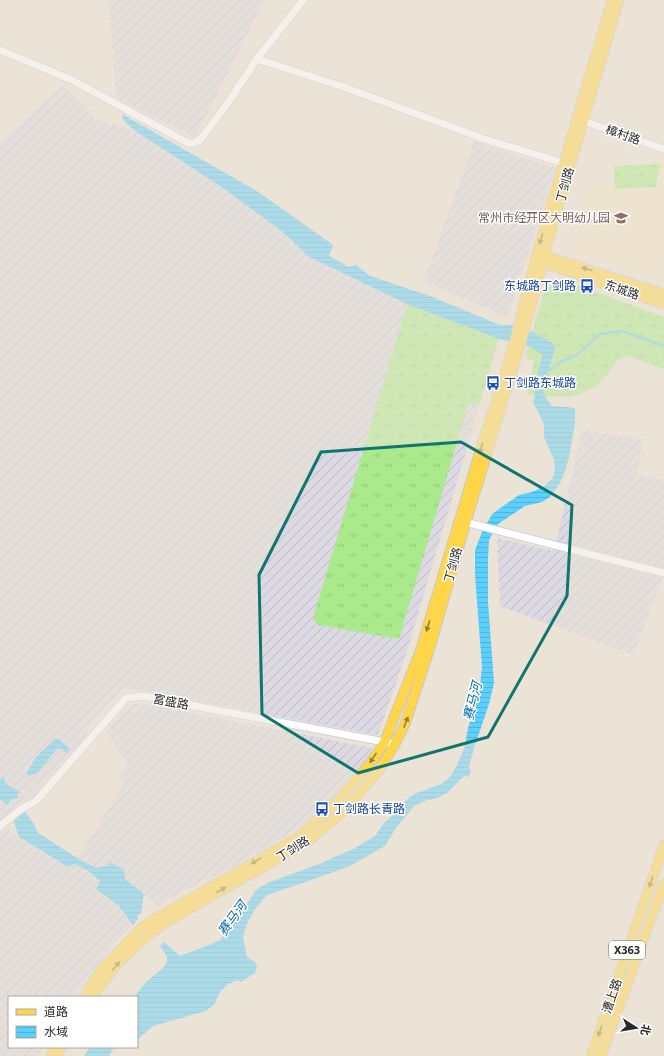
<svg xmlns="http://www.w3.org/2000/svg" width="664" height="1056" viewBox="0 0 664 1056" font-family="'Noto Sans','Noto Sans SC',sans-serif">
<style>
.industrial{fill:url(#industrial-furrows)}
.education{fill:#f0e2c3}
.grass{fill:url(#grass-tufts)}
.water{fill:url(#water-rules)}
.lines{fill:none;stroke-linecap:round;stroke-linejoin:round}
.stream{stroke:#5cd0fc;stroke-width:2}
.minor-casing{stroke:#ccd0e3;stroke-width:9}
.major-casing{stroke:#c7c7c7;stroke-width:11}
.minor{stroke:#fff;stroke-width:7}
.major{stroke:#ffd649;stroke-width:9}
.oneway{fill:#937e38}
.marked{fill:none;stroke:#0f766e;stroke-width:3;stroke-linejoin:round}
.labels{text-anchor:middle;stroke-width:3;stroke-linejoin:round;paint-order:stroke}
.shield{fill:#fff;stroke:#686868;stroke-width:1}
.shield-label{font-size:11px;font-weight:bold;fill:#272727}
.street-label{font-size:12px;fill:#272727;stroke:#fff}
.education-label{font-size:12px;fill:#785e54;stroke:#fff;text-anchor:end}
.transit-label{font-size:12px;fill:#164399;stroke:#fff;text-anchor:start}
.water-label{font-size:13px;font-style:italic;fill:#006aa3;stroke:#fff}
</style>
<defs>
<pattern id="industrial-furrows" width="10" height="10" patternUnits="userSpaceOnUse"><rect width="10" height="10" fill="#dcd9e3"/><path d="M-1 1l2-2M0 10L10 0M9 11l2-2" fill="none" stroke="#bdbac3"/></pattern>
<pattern id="grass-tufts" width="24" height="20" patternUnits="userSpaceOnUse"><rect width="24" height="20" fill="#abea8c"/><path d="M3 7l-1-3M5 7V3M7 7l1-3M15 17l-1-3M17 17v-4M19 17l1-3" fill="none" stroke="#93c979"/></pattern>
<pattern id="water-rules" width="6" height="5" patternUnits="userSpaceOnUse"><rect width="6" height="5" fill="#5cd0fc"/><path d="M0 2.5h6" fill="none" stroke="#50b3d8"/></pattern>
</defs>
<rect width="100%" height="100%" fill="#ece3d7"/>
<!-- industrial -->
<g class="industrial">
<polygon points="109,0 265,0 195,138 116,98"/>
<polygon points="62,85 83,104 96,119 106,123 122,126 134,130 179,159 223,188 284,233 309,257 407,304 499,339 413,631 403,663 378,735 125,688 85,729 89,735 35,800 20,803 2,821 0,819 0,143"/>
<polygon points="474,141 556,168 507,318 424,281"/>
<polygon points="582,430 643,439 637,474 664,480 664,575 633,655 500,606 497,538 554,551"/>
<polygon points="134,704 151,705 372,748 373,754 348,784 322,811 299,828 237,865 165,901 158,907 144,894 108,866 96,868 77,858 124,784 117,773 128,765 106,732 124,709"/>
<polygon points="7,826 10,832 68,867 73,864 77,865 96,876 100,882 96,889 118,905 133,925 114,944 86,980 75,997 9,997 9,1047 45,1047 40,1056 0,1056 0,833"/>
</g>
<!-- education -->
<polygon class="education" points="662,159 664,160 664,256 657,277 568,247 588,184 615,183 615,189 656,187 658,174"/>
<!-- grass -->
<g class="grass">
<polygon points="661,164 658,174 656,187 615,189 614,166"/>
<path d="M563,280L664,317V369L628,356L618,360L598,386L574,396L552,397L527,395L534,361L525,357L543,294C549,284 552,282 563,280Z"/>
<polygon points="407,304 499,339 479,405 469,402 399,639 318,625 313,618"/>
</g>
<!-- water -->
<g class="water">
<polygon points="122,114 257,191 333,245 329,256 349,267 356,265 370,276 430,296 500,325 512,325 535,333 552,343 555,348 545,382 543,394 552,406 575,408 575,424 569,457 565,471 560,483 550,497 542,502 525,506 498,524 489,540 488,559 488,602 494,683 489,704 474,748 469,767 471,771 468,777 464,776 447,793 437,798 424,801 414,806 395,829 385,846 350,866 303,883 267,895 255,909 247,924 243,937 247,957 255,962 257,967 255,973 241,982 237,980 227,985 220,992 214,1005 206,1011 153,1026 137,1040 137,997 134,997 145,983 163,968 167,962 167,956 160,946 164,942 180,956 209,945 220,940 237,919 256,890 267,883 319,864 355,848 375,836 384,823 400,809 405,801 414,794 441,784 450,777 457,765 465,746 468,728 479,694 482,667 475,575 475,550 482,532 492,514 519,495 532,492 543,487 552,479 555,471 554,460 544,437 544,424 533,402 535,392 535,383 543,355 531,347 499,339 407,304 309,257 284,233 223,188 134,130 123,120"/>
<polygon points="55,739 58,739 70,749 66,753 60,748 57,749 38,772 29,776 26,774 36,757"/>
<path d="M4,777C4,779 5,782 6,784C10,788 17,788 20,793L17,794L18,798L11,800L7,805L0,799V780Z"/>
<path d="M25,811L35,826L37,832L77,858L96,868L108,866L110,862L124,870L125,879L144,894L141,913L137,916L138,919L133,925L118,905L96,889L100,882C94,874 83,867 73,864L68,867L19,837L13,819Z"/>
<polygon points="90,1047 119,1047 113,1049 109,1056 84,1056"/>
</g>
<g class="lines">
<!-- stream -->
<polyline class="stream" points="547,372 560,362 577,355 600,334 622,331 664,346"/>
<defs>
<g id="minor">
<polyline points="0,50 72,80 188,143 194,143 200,140 225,107 257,59 303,0"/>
<polyline points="257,59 344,87 484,139 564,163"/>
<polyline points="583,121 664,149"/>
<polyline points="461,521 664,573"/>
<polyline points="0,826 21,809 36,801 126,698 142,696 395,744"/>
</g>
<g id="major">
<polyline points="540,254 664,294"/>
<polyline points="538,261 664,304"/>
<polyline points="84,997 100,971 139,930 158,917 297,838 335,804 371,762 384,743 420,652 481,448 514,344 537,253 612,0"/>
<polyline points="92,997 117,964 145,938 162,925 213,895 306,843 346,809 380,769 395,744 405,724 429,651 466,522 520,346 543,263 544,255 619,0"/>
<polyline points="50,1056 55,1047"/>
<polyline points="57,1056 62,1047"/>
<polyline points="591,1056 664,845"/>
<polyline points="601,1056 664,883"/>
</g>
</defs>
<!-- minor casing -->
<use href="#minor" class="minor-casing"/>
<!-- major casing -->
<use href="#major" class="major-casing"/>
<!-- minor -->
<use href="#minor" class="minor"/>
<!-- major -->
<use href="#major" class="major"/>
</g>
<!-- one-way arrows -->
<defs><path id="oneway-solid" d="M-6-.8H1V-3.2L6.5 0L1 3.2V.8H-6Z"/></defs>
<g class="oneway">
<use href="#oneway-solid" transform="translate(541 239) rotate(106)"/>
<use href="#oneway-solid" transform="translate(587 269) rotate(-162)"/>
<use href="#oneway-solid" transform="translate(481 448) rotate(107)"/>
<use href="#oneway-solid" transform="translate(428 626) rotate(107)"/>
<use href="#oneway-solid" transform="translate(406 722) rotate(-69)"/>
<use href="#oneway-solid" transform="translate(373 758) rotate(124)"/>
<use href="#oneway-solid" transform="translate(256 861) rotate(150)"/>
<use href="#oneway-solid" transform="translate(651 882) rotate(109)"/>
<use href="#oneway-solid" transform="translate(221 890) rotate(-29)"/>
<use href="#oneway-solid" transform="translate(116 966) rotate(-50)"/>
<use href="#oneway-solid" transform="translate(600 1031) rotate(109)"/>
</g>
<!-- marked area -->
<path d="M0 0H664V1056H0ZM461,442L572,505L567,596L488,737L358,773L262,714L259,575L321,452Z" fill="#ece3d7" fill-opacity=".55" fill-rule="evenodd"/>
<path class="marked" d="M461,442L572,505L567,596L488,737L358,773L262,714L259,575L321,452Z"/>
<!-- icons -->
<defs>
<symbol id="school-bare" viewBox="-9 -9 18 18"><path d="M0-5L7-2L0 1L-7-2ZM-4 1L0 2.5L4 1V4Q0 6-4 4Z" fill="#8d6e63" stroke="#fff" stroke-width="2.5" paint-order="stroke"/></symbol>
<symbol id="bus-bare" viewBox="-9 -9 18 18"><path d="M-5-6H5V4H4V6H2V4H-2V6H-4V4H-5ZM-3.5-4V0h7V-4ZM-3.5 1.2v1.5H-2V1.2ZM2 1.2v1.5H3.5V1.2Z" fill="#1a4fb4" stroke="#fff" stroke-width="2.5" paint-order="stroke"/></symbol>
</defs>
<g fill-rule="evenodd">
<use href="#school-bare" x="611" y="208" width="20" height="20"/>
<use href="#bus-bare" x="577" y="276" width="20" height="20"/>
<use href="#bus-bare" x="483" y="373" width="20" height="20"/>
<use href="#bus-bare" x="312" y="799" width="20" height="20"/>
</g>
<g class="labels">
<!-- shield labels -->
<rect class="shield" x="609" y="941" width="36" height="18" rx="3"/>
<g class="shield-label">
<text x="627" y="954">X363</text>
</g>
<!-- street labels -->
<g class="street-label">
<text transform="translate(623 135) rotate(19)" y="4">樟村路</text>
<text transform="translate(565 185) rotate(-74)" y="4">丁剑路</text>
<text transform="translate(622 290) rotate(19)" y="4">东城路</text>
<text transform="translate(453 565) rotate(-74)" y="4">丁剑路</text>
<text transform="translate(171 702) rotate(11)" y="4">富盛路</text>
<text transform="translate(293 849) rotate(-32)" y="4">丁剑路</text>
<text transform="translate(612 996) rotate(-71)" y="4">漕上路</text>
</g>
<!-- education labels -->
<g class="education-label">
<text x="610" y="222">常州市经开区大明幼儿园</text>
</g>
<!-- transit labels -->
<g class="transit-label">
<text x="576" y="290" text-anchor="end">东城路丁剑路</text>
<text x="504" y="387">丁剑路东城路</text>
<text x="333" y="813">丁剑路长青路</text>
</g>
<!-- water labels -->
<g class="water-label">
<text transform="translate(472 701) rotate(-76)" y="5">赛马河</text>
<text transform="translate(232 918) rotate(-54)" y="5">赛马河</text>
</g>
</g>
<!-- legend -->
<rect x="8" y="996" width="130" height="52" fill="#ffffff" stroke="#a9a9a9"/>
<rect x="16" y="1009" width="20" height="6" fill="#ffd649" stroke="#a9a9a9"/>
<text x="44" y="1016" font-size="12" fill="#272727">道路</text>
<rect x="16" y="1026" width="20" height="12" fill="url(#water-rules)" stroke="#a9a9a9"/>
<text x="44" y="1036" font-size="12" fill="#272727">水域</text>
<!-- north arrow -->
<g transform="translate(636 1028) rotate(102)" stroke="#ffffff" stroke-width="3" paint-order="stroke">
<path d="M0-3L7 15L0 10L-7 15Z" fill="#272727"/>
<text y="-6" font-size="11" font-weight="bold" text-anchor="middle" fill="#272727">北</text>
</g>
</svg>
